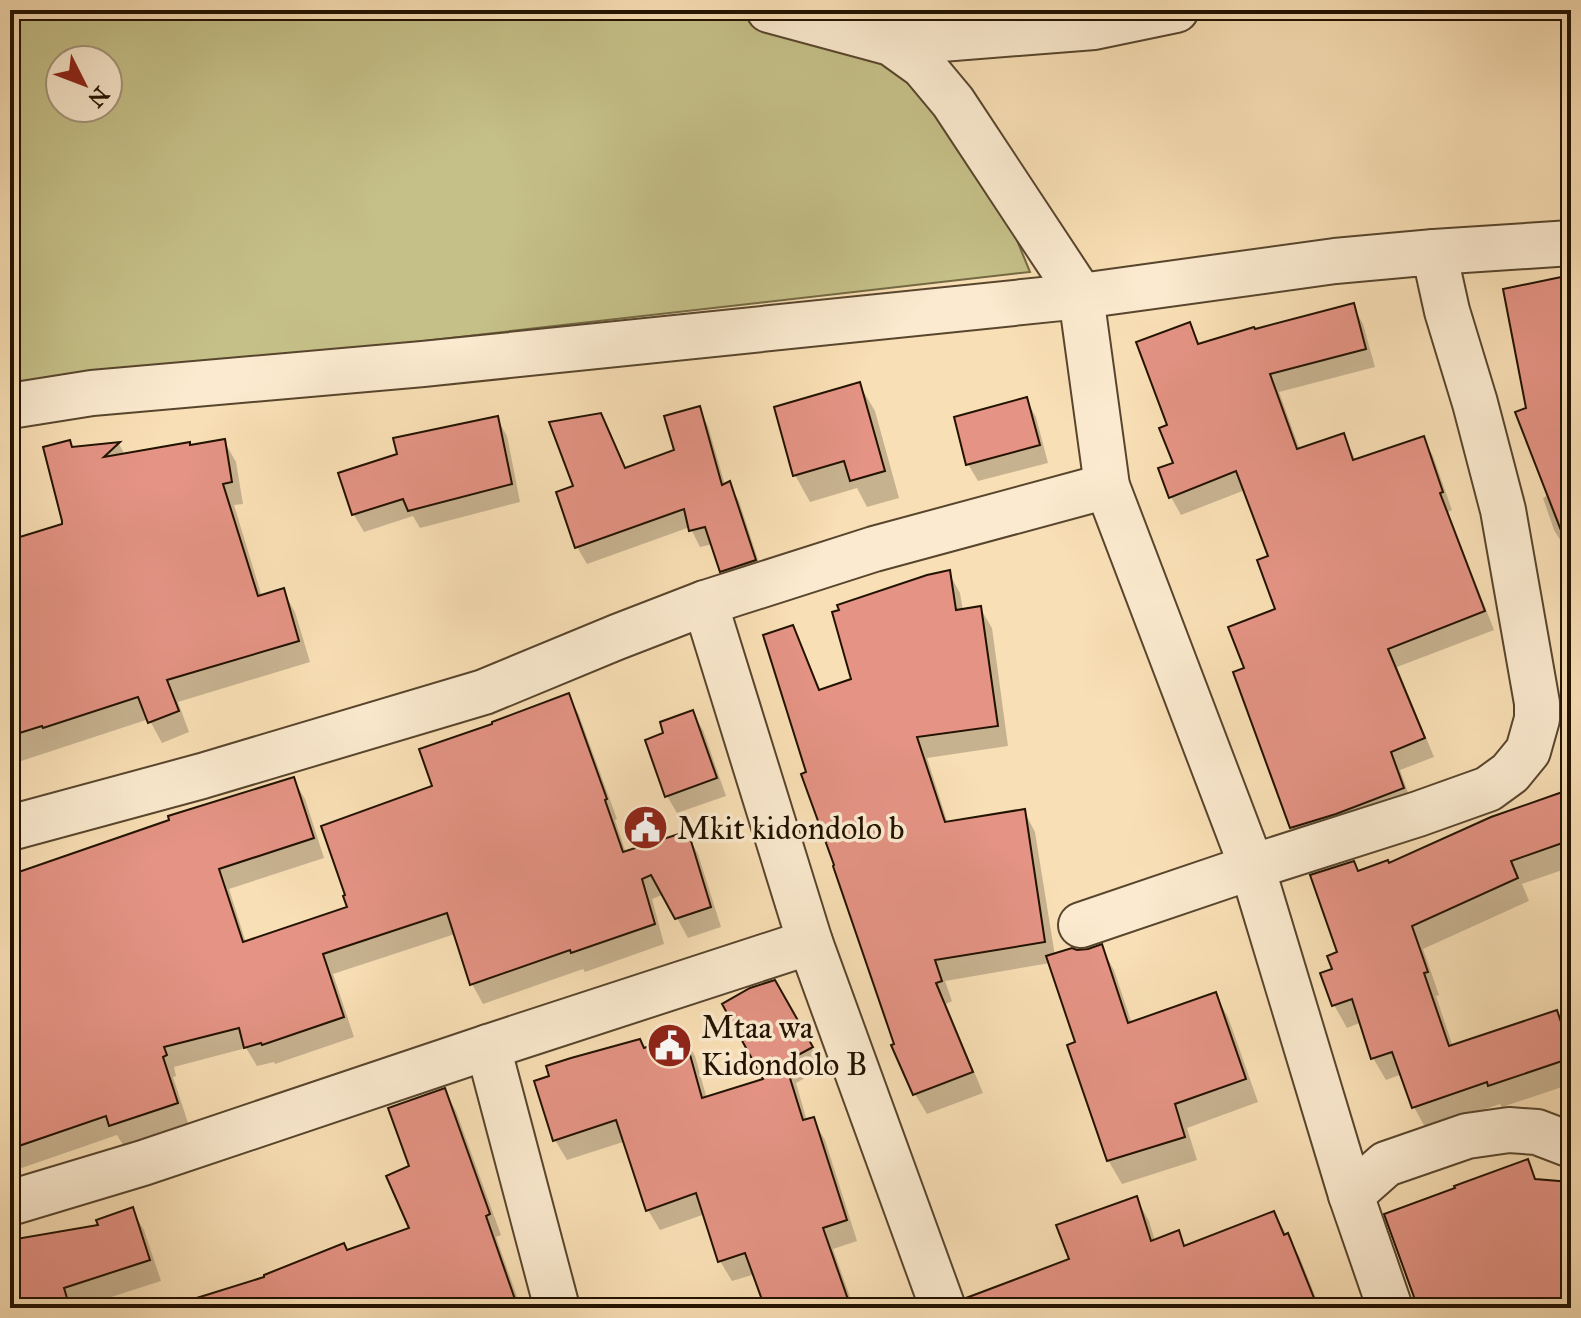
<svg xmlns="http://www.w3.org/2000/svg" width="1581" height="1318" viewBox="0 0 1581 1318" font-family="'IM FELL Great Primer',serif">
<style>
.green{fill:#c5c088;stroke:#746944;stroke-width:2;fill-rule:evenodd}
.shadow{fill:#0003}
.building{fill:#e49384;stroke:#221200;stroke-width:2}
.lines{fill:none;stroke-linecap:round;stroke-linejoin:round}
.minor-casing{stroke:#58452d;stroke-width:48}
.minor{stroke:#fbeacf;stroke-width:44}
.labels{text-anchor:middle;stroke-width:7;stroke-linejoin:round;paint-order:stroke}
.poi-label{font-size:32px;fill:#221200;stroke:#fbeacf;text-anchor:start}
</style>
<rect width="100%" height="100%" fill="#f9dfb5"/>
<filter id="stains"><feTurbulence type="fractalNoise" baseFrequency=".0025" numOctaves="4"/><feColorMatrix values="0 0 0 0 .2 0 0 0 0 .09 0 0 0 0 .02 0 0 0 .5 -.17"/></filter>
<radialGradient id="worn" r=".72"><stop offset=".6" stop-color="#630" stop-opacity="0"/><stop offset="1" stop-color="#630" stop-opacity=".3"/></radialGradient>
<!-- green -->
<g class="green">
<path d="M10,10H712L893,58L998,194L1030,272L10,388ZM60,60H108V108H60Z"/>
<polygon points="860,10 947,10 895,19"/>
</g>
<!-- shadow -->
<g class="shadow">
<polygon points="1571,277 1571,562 1567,551 1554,530 1543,498 1549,495 1528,409"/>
<polygon points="1353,306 1363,324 1375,367 1279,392 1300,450 1344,436 1356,461 1423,438 1433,456 1452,510 1448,512 1494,630 1397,667 1434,757 1400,770 1413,807 1303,846 1292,828 1235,673 1246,669 1278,610 1271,557 1245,490 1181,515 1171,497 1175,464 1169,426 1189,325 1201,346"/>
<polygon points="859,384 875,411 899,498 867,507 857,488 810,502 795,475"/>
<polygon points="1026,399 1036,417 1048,463 978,481 968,464"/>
<polygon points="699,409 708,426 725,485 729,484 739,501 764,578 732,588 722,571 713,544 700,547 690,527 587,564 577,547 576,487 600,415 610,432 626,469 677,452"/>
<polygon points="497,418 507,436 520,502 420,528 413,516 364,532 354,515 341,474"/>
<polygon points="224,441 236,462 243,504 234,505 262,597 283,591 295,612 310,662 178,702 189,732 162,743 149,719 12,764 18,787 10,790 10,534 12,541 64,525 73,449 119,444 125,455"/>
<polygon points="949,573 960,593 963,611 980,608 992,628 1008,746 927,758 948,824 1024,811 1035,832 1055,956 1101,947 1114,970 1132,1024 1215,994 1228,1017 1258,1102 1187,1128 1197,1160 1122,1184 1108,1160 1077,1043 1050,963 945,981 952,1001 946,1004 983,1093 927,1114 915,1094 808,773 792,628 803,648 821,691 853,680"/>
<polygon points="568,695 579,715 617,819 615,820 626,853 687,834 698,854 721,927 688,938 664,894 652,899 664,944 585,972 583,969 483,1004 472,984 455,934 333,974 354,1037 275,1064 274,1062 257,1066 246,1048 174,1067 176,1076 173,1077 188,1123 123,1145 117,1135 10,1172 10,890 293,779 305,799 324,858 229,889 246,943 349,908 434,788 495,725"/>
<polygon points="692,713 703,730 726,796 677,813 667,796 666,734"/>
<polygon points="1571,791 1571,867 1522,884 1529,901 1423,949 1439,995 1436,996 1453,1047 1556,1012 1571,1041 1571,1084 1502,1107 1500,1104 1426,1129 1414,1107 1402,1074 1386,1080 1373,1058 1362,1022 1347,1028 1334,1005 1323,975 1335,971 1359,873 1388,865"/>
<polygon points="774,982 823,1068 796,1083 807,1121 813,1120 825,1140 857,1241 833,1249 854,1308 769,1308 755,1274 732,1281 720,1261 705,1214 660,1230 648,1210 623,1142 567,1160 555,1140 644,1050 683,1035 695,1056 707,1099 766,1080"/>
<polygon points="444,1090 456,1111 501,1235 496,1237 521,1308 230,1308 347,1252 412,1229 411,1168"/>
<polygon points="1136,1198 1149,1221 1155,1241 1178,1232 1186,1247 1274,1213 1300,1258 1320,1308 991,1308 1072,1260"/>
<polygon points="132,1210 144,1230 161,1281 77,1308 10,1308 10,1247 100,1227"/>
</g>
<!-- building -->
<g class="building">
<polygon points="1571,275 1571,551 1569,551 1515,412 1526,408 1503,289"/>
<polygon points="1354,303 1366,349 1270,374 1297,449 1344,433 1353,460 1424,436 1443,492 1440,493 1485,611 1388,649 1425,738 1391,752 1404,788 1336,814 1290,828 1233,672 1244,668 1228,627 1275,609 1257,560 1268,556 1236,471 1169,498 1158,468 1173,463 1159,428 1167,425 1136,342 1190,322 1198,344 1254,327 1255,329"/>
<polygon points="860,382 885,471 850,481 844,461 793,476 774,407"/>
<polygon points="1027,397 1040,445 966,465 954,417"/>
<polygon points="700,406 722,485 730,481 756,560 720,572 705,527 689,531 684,509 575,548 556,492 573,486 549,422 601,413 625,468 674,450 664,416"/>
<polygon points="498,416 512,484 408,511 403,499 352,515 338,473 397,454 393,438"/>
<polygon points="225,439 232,482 223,484 258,596 284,588 299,641 167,680 179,711 148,723 138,697 43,728 42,726 10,736 10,540 62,524 62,521 43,447 70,440 72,447 120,442 104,457 190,442 190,445"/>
<polygon points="950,570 956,610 981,606 998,726 917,737 945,822 1025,809 1045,942 935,960 942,981 936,983 973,1072 913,1095 891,1045 894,1044 833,866 834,865 801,774 806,772 763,635 793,625 819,690 851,679 832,612 839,610 837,605 927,575"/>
<polygon points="569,693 607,799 605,800 623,852 688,831 711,907 675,919 651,875 642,879 655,924 571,953 570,950 470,985 447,913 323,954 344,1017 262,1045 261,1043 244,1048 239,1028 164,1047 167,1055 163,1057 178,1103 109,1126 106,1116 10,1149 10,875 169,820 168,816 294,777 314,838 219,869 243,942 347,907 343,896 345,895 321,826 432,786 419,749 492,724 492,722"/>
<polygon points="693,710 717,778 665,797 645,740 663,733 660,722"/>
<polygon points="1571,789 1571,840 1511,861 1518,878 1412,926 1428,972 1424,973 1449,1046 1557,1010 1571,1052 1571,1058 1488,1086 1487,1082 1412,1108 1392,1052 1371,1059 1352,999 1332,1006 1320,973 1332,969 1327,956 1337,952 1310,875 1354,861 1358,871 1388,860 1389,863 1491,817"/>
<polygon points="1102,944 1128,1023 1216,992 1246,1079 1175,1104 1185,1137 1107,1161 1067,1045 1075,1042 1046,956 1072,948 1077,950 1088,949"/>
<polygon points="775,980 813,1047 785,1062 803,1120 814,1117 847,1220 823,1228 851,1308 765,1308 745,1253 718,1262 696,1193 646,1211 616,1120 553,1141 534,1081 549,1076 546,1066 571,1058 640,1039 644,1048 684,1033 702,1098 763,1079 722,1004 750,988"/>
<polygon points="445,1088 490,1214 486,1216 518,1308 188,1308 187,1301 264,1277 264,1275 344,1243 347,1250 409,1228 386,1176 409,1166 388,1108"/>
<polygon points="1528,1159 1535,1179 1571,1182 1571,1308 1418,1308 1384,1214 1455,1188 1454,1186"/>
<polygon points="1137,1196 1151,1241 1179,1230 1184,1246 1274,1211 1284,1235 1288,1233 1318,1308 967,1308 966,1298 1069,1259 1056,1225"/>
<polygon points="133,1207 150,1260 64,1288 70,1308 10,1308 10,1240 98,1225 96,1220"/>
</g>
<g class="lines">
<defs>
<g id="minor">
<polyline points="769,10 891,43 923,66 953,102 1081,296 1107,486 1252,867 1351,1195 1390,1308"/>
<polyline points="891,43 1094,27 1176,10"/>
<polyline points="1434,252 1571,243"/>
<polyline points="10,406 92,393 423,364 1081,296 1335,261 1434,252 1447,311 1475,403 1503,510 1537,703 1537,719 1528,751 1510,773 1488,789 1418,814 1252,867 1081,925"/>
<polyline points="705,603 810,942"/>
<polyline points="10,828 202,776 484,692 617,637 705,603 874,549 1107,486"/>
<polyline points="488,1047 557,1308"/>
<polyline points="1351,1195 1386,1164 1467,1136 1509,1130 1537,1132 1571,1145"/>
<polyline points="10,1203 143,1163 488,1047 810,942 943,1308"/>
</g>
</defs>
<!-- minor casing -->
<use href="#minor" class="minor-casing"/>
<!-- minor -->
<use href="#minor" class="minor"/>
</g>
<!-- icons -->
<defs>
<symbol id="civic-disc" viewBox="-11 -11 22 22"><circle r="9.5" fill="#8f2418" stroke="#fbeacf"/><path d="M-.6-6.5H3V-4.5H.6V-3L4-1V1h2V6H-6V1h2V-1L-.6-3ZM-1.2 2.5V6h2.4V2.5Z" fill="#fff"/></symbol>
</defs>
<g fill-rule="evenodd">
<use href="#civic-disc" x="620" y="802" width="51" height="51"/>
<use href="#civic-disc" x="644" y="1020" width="51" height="51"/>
</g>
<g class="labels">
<!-- poi labels -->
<g class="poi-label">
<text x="677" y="839">Mkit kidondolo b</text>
<text x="701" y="1038">Mtaa wa<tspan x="701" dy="37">Kidondolo B</tspan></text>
</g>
</g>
<!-- margin -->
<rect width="1581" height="1318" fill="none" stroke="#f9dfb5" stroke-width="40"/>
<rect x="12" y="12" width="1557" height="1294" fill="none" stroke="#221200" stroke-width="4"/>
<rect x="20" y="20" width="1541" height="1278" fill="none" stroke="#221200" stroke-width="2"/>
<!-- north arrow -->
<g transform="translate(84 84) rotate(132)"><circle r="38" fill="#fbeacf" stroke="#a4947c" stroke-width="2"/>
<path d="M0-6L14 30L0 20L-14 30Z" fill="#8f2418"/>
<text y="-12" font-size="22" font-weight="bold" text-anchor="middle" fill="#221200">N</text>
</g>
<rect width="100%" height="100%" filter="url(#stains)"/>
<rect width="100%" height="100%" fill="url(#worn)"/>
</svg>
